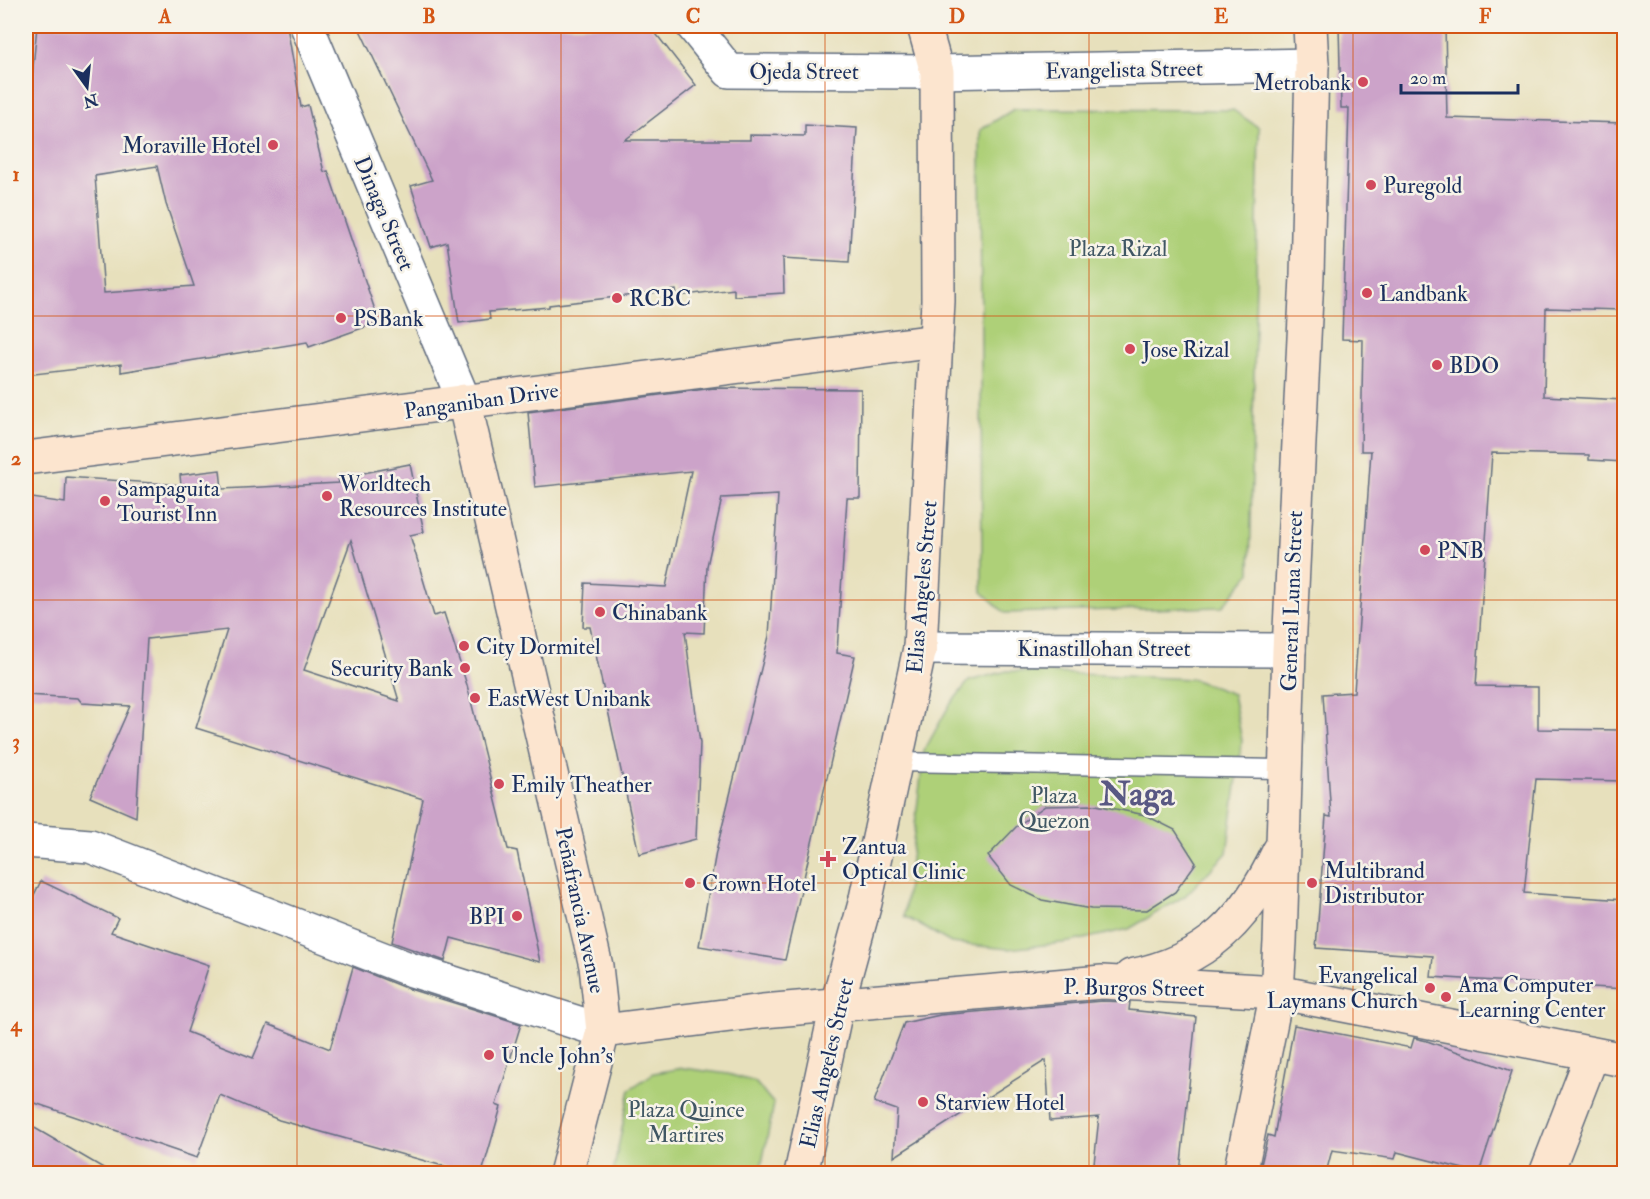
<svg xmlns="http://www.w3.org/2000/svg" width="1650" height="1199" viewBox="0 0 1650 1199" font-family="'IM FELL Double Pica',serif">
<style>
.green{fill:#aed078;stroke:#64806b;stroke-width:1.5}
.building{fill:#cca3c9;fill-rule:evenodd}
.lines{fill:none;stroke-linecap:round;stroke-linejoin:round}
.lane-casing{stroke:#626d7f;stroke-width:21}
.street-casing{stroke:#626d7f;stroke-width:36}
.secondary-casing{stroke:#626d7f;stroke-width:36}
.lane{stroke:#fff;stroke-width:18}
.street{stroke:#fff;stroke-width:33}
.secondary{stroke:#fce5cf;stroke-width:33}
.grid{fill:none;stroke:#d45514;stroke-width:1.5;stroke-opacity:0.55}
.poi-dot{fill:#d1495b;stroke:#f7f3e8;stroke-width:2}
.labels{text-anchor:middle;stroke-width:5;stroke-linejoin:round;paint-order:stroke}
.street-label{font-size:22px;fill:#1b2f5e;stroke:#f7f3e8}
.poi-label{font-size:22px;fill:#1b2f5e;stroke:#f7f3e8;text-anchor:start}
.park-label{font-size:22px;fill:#405764;stroke:#f7f3e8}
.town-label{font-size:34px;font-weight:bold;fill:#595883;stroke:#f7f3e8}
.neatline{fill:none;stroke:#d45514;stroke-width:2}
.grid-label{font-size:20px;text-anchor:middle;font-weight:bold;fill:#d45514}
</style>
<rect width="100%" height="100%" fill="#f7f3e8"/>
<filter id="ink" filterUnits="userSpaceOnUse"><feTurbulence type="fractalNoise" baseFrequency=".0167" numOctaves="2"/><feDisplacementMap in="SourceGraphic" scale="12" xChannelSelector="R" yChannelSelector="G"/><feConvolveMatrix kernelMatrix="1 2 1 2 8 2 1 2 1" color-interpolation-filters="sRGB"/></filter>
<filter id="wash" filterUnits="userSpaceOnUse"><feTurbulence type="fractalNoise" baseFrequency=".008" numOctaves="4" result="noise"/><feDisplacementMap in="SourceGraphic" scale="24" xChannelSelector="R" yChannelSelector="G"/><feGaussianBlur stdDeviation="1.35" result="paint"/><feColorMatrix in="noise" values="0 0 0 0 0 0 0 0 0 0 0 0 0 0 0 0 0 1.4 0 .05"/><feComposite in="paint" operator="in"/></filter>
<g filter="url(#wash)">
<rect width="100%" height="100%" fill="#e7e0bc"/>
<!-- green -->
<g class="green">
<polygon points="1014,109 1233,110 1259,128 1250,573 1222,607 1005,613 982,592 980,130"/>
<polygon points="1007,671 1192,679 1233,694 1242,741 1227,853 1185,896 1129,929 1070,942 1008,949 951,943 904,916 924,751 949,706 969,681"/>
<polygon points="683,1068 728,1074 755,1082 774,1104 760,1173 613,1173 630,1089 654,1073"/>
</g>
<g id="blocks">
<!-- building -->
<g class="building">
<path d="M37,26H287L301,107L308,105L324,172L328,171L379,322L309,347L307,342L121,372V364L26,375V87L31,88ZM157,166L166,204L194,286L104,293L95,176Z"/>
<polygon points="358,26 650,26 696,85 625,140 750,140 750,135 805,136 805,125 857,128 849,262 783,258 784,293 734,296 734,289 677,296 676,290 549,305 549,307 489,312 490,319 459,323 447,242 431,247 411,186 432,180"/>
<polygon points="1339,26 1445,26 1447,118 1624,123 1624,310 1546,308 1544,396 1624,400 1624,462 1589,460 1589,455 1492,453 1476,686 1538,687 1538,729 1624,730 1624,781 1536,779 1524,893 1624,900 1624,989 1431,977 1433,956 1316,948 1326,816 1331,817 1323,694 1354,692 1371,451 1361,451 1363,340 1342,339 1349,108 1341,108"/>
<polygon points="714,388 861,389 860,498 847,498 837,653 855,656 785,960 699,946 716,852 769,636 778,495 722,498 707,566 704,633 685,632 700,743 696,839 639,854 590,627 583,627 585,583 666,587 691,471 535,487 528,412"/>
<path d="M410,464L424,532L410,535L434,616L444,613L467,685L508,849L517,851L540,962L451,938L445,961L392,942L423,799L196,728L227,630L147,639L136,817L90,797L130,706L82,703L78,698L26,695V497L65,503L66,477L181,485L180,475L220,470L222,489L339,483L338,478ZM351,540L399,701L304,670Z"/>
<polygon points="1096,805 1145,815 1175,830 1196,863 1175,892 1147,910 1091,909 1042,900 1011,885 988,856 1016,827 1045,806"/>
<polygon points="41,881 118,918 111,932 209,965 187,1032 253,1058 268,1024 330,1049 353,967 403,987 521,1024 496,1105 501,1107 482,1173 468,1173 279,1120 220,1095 197,1158 26,1100 26,911"/>
<polygon points="1102,1001 1130,1002 1129,1010 1196,1017 1180,1173 1093,1173 1099,1117 1050,1121 1046,1060 894,1157 897,1110 874,1102 904,1023 940,1015"/>
<polygon points="1294,1025 1411,1048 1414,1038 1427,1041 1512,1071 1479,1173 1397,1152 1395,1159 1332,1150 1326,1173 1259,1173 1268,1135 1274,1137"/>
<polygon points="26,1123 112,1173 26,1173"/>
</g>
</g>
</g>
<g filter="url(#ink)">
<use href="#blocks" fill-opacity="0" stroke="#626d7f" stroke-width="1.5"/>
<g class="lines">
<defs>
<polyline id="lane" points="896,762 1285,769"/>
<g id="street">
<polyline points="307,26 464,401"/>
<polyline points="693,26 729,71 937,72 1312,65"/>
<polyline points="920,648 1289,650"/>
<polyline points="26,841 90,846 409,969 603,1031"/>
</g>
<g id="secondary">
<polyline points="464,401 596,966 603,1031 566,1174"/>
<polyline points="26,458 936,341"/>
<path d="M1131,976C1207,961 1247,919 1279,851"/>
<polyline points="603,1031 763,1011 1102,982 1277,992 1624,1060"/>
<polyline points="801,1174 837,1005 865,903 920,648 938,301 937,72 924,26"/>
<polyline points="1240,1174 1277,992 1280,942 1289,650 1307,276 1312,65 1310,26"/>
<polyline points="1546,1174 1592,1055"/>
</g>
</defs>
<!-- lane casing -->
<use href="#lane" class="lane-casing"/>
<!-- street casing -->
<use href="#street" class="street-casing"/>
<!-- secondary casing -->
<use href="#secondary" class="secondary-casing"/>
<!-- lane -->
<use href="#lane" class="lane"/>
<!-- street -->
<use href="#street" class="street"/>
<!-- secondary -->
<use href="#secondary" class="secondary"/>
</g>
</g>
<!-- grid -->
<path class="grid" d="M297,26V1174M561,26V1174M825,26V1174M1089,26V1174M1353,26V1174M26,316H1624M26,600H1624M26,883H1624"/>
<!-- markers -->
<g class="poi-dot">
<circle cx="1363" cy="82" r="6"/>
<circle cx="273" cy="145" r="6"/>
<circle cx="1371" cy="185" r="6"/>
<circle cx="1367" cy="293" r="6"/>
<circle cx="617" cy="298" r="6"/>
<circle cx="341" cy="318" r="6"/>
<circle cx="1130" cy="349" r="6"/>
<circle cx="1437" cy="365" r="6"/>
<circle cx="327" cy="496" r="6"/>
<circle cx="105" cy="501" r="6"/>
<circle cx="1425" cy="550" r="6"/>
<circle cx="600" cy="612" r="6"/>
<circle cx="464" cy="646" r="6"/>
<circle cx="465" cy="668" r="6"/>
<circle cx="475" cy="698" r="6"/>
<circle cx="499" cy="784" r="6"/>
<path d="M825 850h6v6h6v6h-6v6h-6v-6h-6v-6h6z"/>
<circle cx="690" cy="883" r="6"/>
<circle cx="1312" cy="883" r="6"/>
<circle cx="517" cy="916" r="6"/>
<circle cx="1430" cy="988" r="6"/>
<circle cx="1446" cy="997" r="6"/>
<circle cx="489" cy="1055" r="6"/>
<circle cx="923" cy="1102" r="6"/>
</g>
<g class="labels">
<!-- street labels -->
<g class="street-label">
<text transform="translate(1124 69) rotate(-1)" y="8">Evangelista Street</text>
<text x="804" y="79">Ojeda Street</text>
<text transform="translate(385 213) rotate(67)" y="8">Dinaga Street</text>
<text transform="translate(481 400) rotate(-8)" y="8">Panganiban Drive</text>
<text transform="translate(921 587) rotate(-85)" y="8">Elias Angeles Street</text>
<text transform="translate(1291 601) rotate(-88)" y="8">General Luna Street</text>
<text x="1104" y="656">Kinastillohan Street</text>
<text transform="translate(581 910) rotate(78)" y="8">Peñafrancia Avenue</text>
<text transform="translate(1134 987) rotate(1)" y="8">P. Burgos Street</text>
<text transform="translate(826 1063) rotate(-77)" y="8">Elias Angeles Street</text>
</g>
<!-- poi labels -->
<g class="poi-label">
<text x="1351" y="90" text-anchor="end">Metrobank</text>
<text x="261" y="153" text-anchor="end">Moraville Hotel</text>
<text x="1383" y="193">Puregold</text>
<text x="1379" y="301">Landbank</text>
<text x="629" y="306">RCBC</text>
<text x="353" y="326">PSBank</text>
<text x="1142" y="357">Jose Rizal</text>
<text x="1449" y="373">BDO</text>
<text x="339" y="491">Worldtech<tspan x="339" dy="25">Resources Institute</tspan></text>
<text x="117" y="496">Sampaguita<tspan x="117" dy="25">Tourist Inn</tspan></text>
<text x="1437" y="558">PNB</text>
<text x="612" y="620">Chinabank</text>
<text x="476" y="654">City Dormitel</text>
<text x="453" y="676" text-anchor="end">Security Bank</text>
<text x="487" y="706">EastWest Unibank</text>
<text x="511" y="792">Emily Theather</text>
<text x="842" y="854">Zantua<tspan x="842" dy="25">Optical Clinic</tspan></text>
<text x="1324" y="878">Multibrand<tspan x="1324" dy="25">Distributor</tspan></text>
<text x="702" y="891">Crown Hotel</text>
<text x="505" y="924" text-anchor="end">BPI</text>
<text x="1418" y="983" text-anchor="end">Evangelical<tspan x="1418" dy="25">Laymans Church</tspan></text>
<text x="1458" y="992">Ama Computer<tspan x="1458" dy="25">Learning Center</tspan></text>
<text x="501" y="1063">Uncle John's</text>
<text x="935" y="1110">Starview Hotel</text>
</g>
<!-- park labels -->
<g class="park-label">
<text x="1118" y="256">Plaza Rizal</text>
<text x="1054" y="803">Plaza<tspan x="1054" dy="25">Quezon</tspan></text>
<text x="686" y="1117">Plaza Quince<tspan x="686" dy="25">Martires</tspan></text>
</g>
<!-- town labels -->
<g class="town-label">
<text x="1137" y="805">Naga</text>
</g>
</g>
<!-- margin -->
<rect width="1650" height="1199" fill="none" stroke="#f7f3e8" stroke-width="66"/>
<!-- north arrow -->
<g transform="translate(87 87) rotate(165)" stroke="#f7f3e8" stroke-width="4.5" paint-order="stroke">
<path d="M0-4.5L10 22L0 15L-10 22Z" fill="#1b2f5e"/>
<text y="-9" font-size="16" font-weight="bold" text-anchor="middle" fill="#1b2f5e">N</text>
</g>
<!-- scale -->
<path d="M1401 84v9h117v-9" fill="none" stroke="#1b2f5e" stroke-width="3"/>
<text x="1410" y="84" font-size="18" fill="#1b2f5e" stroke="#f7f3e8" stroke-width="4.5" paint-order="stroke">20 m</text>
<rect x="33" y="33" width="1584" height="1133" class="neatline"/>
<g class="grid-label">
<text x="165" y="23">A</text>
<text x="429" y="23">B</text>
<text x="693" y="23">C</text>
<text x="957" y="23">D</text>
<text x="1221" y="23">E</text>
<text x="1485" y="23">F</text>
<text x="16" y="181">1</text>
<text x="16" y="465">2</text>
<text x="16" y="748">3</text>
<text x="16" y="1031">4</text>
</g>
</svg>
